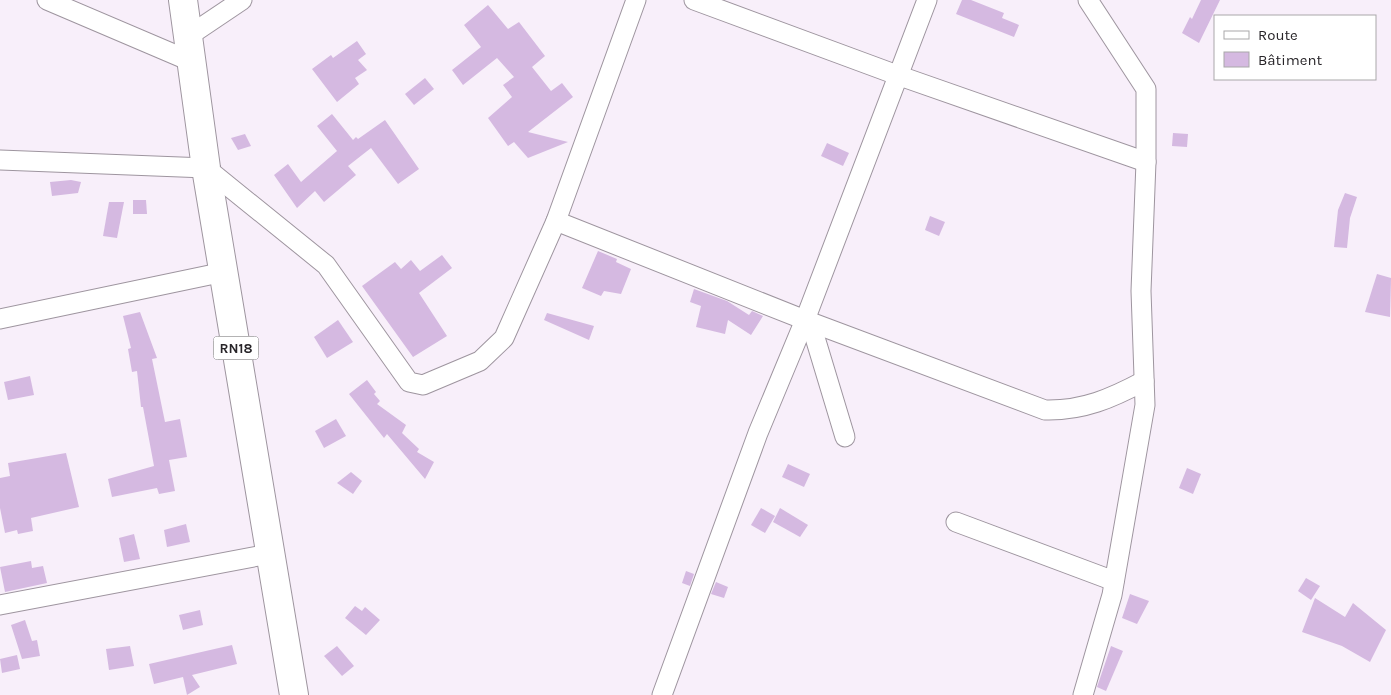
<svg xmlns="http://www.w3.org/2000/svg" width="1391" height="695" viewBox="0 0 1391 695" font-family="Karla,sans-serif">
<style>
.building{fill:#d5b9e1}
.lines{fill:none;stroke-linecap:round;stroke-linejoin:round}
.street-casing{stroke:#9e959f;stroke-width:21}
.primary-casing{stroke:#9e959f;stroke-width:30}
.street{stroke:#fff;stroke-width:19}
.primary{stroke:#fff;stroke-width:28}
.labels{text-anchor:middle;stroke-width:4.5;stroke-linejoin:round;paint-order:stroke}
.shield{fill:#fff;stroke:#686669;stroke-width:1}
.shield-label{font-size:14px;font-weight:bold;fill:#282529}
</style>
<rect width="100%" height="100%" fill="#f8effa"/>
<!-- building -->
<g class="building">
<polygon points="962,0 971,0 1004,13 1002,18 1019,25 1014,37 956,14"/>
<polygon points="1201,0 1220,0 1199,43 1182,33 1190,17 1192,19"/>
<polygon points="488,5 508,29 519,22 545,56 532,67 551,91 562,83 573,97 528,132 568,142 528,158 514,142 508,146 488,118 512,97 503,85 514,77 497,58 463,85 452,70 481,47 464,25"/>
<polygon points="357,41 366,54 358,60 367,70 355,78 359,84 337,102 312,69 331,55 333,58"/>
<polygon points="425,78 434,89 414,105 405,94"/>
<polygon points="332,114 353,140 356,137 358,139 385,120 419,169 398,184 371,148 348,166 356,175 324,202 315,191 297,208 274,175 288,164 301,182 337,151 317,126"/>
<polygon points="1173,133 1188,134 1187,147 1172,146"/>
<polygon points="245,134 251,146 238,150 231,138"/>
<polygon points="827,143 849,153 843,166 821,156"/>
<polygon points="71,180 81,182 78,193 52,196 50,182"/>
<polygon points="1345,193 1357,197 1350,218 1347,248 1334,247 1338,210"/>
<polygon points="133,200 146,200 147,214 133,214"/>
<polygon points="109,202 124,202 117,238 103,236"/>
<polygon points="930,216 945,222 939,236 925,230"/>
<polygon points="598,251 617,259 616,262 631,269 621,294 604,291 601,296 582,288"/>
<polygon points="442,255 452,268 419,293 447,336 413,357 362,286 395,262 401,269 411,260 420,271"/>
<polygon points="1377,274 1391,278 1390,317 1365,312"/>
<polygon points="694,289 727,301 749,315 752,311 763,316 751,335 728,320 725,334 696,327 701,306 690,302"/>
<polygon points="140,312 157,358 152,359 165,422 180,419 187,457 169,460 175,491 159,494 157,488 112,497 108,479 154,466 143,407 141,407 137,371 132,372 128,349 131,348 123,316"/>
<polygon points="547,313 594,326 589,340 544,320"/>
<polygon points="338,320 353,342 327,358 314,337"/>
<polygon points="30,376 34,395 8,400 4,382"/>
<polygon points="367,380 376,392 374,394 380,401 377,404 406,425 402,433 419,449 417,452 434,462 425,479 387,434 384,438 349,394"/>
<polygon points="336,419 346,436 324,448 315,431"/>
<polygon points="66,453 79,507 31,518 33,531 18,534 17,530 5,533 0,508 0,478 10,476 8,463"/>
<polygon points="788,464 810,474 804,487 782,477"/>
<polygon points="1187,468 1201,474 1193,494 1179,488"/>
<polygon points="351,472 362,481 353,494 337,483"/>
<polygon points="761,508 775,516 765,533 751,525"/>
<polygon points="780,508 808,525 800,537 773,522"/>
<polygon points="186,524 190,542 167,547 164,530"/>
<polygon points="134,534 140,559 124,562 119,538"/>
<polygon points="31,561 32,568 43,566 47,583 5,592 0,567"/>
<polygon points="686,571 694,574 690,586 682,583"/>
<polygon points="1306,578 1320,586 1311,600 1298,591"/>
<polygon points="716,582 728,587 724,598 711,594"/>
<polygon points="1130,594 1149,601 1137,624 1122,618"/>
<polygon points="1315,598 1345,617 1353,603 1386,630 1370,662 1342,646 1302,632"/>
<polygon points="355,606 362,611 365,607 380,620 366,635 345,618"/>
<polygon points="200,610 203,625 183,630 179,615"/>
<polygon points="25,620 32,641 37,640 40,656 22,659 11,625"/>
<polygon points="232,645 237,664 192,675 200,687 187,695 183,677 154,684 149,664"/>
<polygon points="130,646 134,666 109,670 106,649"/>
<polygon points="337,646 354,666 342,676 324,656"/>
<polygon points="1111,646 1123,651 1106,691 1097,687"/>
<polygon points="17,655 20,669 2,673 0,659"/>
</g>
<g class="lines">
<defs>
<g id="street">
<polyline points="47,0 190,61"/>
<polyline points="694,0 897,75 1146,162"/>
<polyline points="187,37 242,0"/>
<polyline points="0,160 206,168 326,265 409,382 423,385 480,361 504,338 556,221 636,0"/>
<path d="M556,221L805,320L1045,410C1083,411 1112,398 1144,381"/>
<polyline points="0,319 224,272"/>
<polyline points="805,320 813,331 845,437"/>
<polyline points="956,522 1114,581"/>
<polyline points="0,605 269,554"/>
<polyline points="662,695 758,433 805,320 927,0"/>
<polyline points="1083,695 1112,595 1145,405 1141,291 1146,162 1146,89 1088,0"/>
</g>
<polyline id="primary" points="183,0 206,168 294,695"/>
</defs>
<!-- street casing -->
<use href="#street" class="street-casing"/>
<!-- primary casing -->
<use href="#primary" class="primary-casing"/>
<!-- street -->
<use href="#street" class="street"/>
<!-- primary -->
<use href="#primary" class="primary"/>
</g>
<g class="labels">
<!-- shield labels -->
<rect class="shield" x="213.5" y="336.5" width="45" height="23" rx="4"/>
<g class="shield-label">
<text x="236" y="353">RN18</text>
</g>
</g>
<!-- legend -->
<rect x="1214" y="15" width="162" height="65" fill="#ffffff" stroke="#a9a8a9"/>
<rect x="1224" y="31" width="25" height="8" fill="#ffffff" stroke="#a9a8a9"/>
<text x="1258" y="40" font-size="15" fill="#282529">Route</text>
<rect x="1224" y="52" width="25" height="15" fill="#d5b9e1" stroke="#a9a8a9"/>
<text x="1258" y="65" font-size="15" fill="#282529">Bâtiment</text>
</svg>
